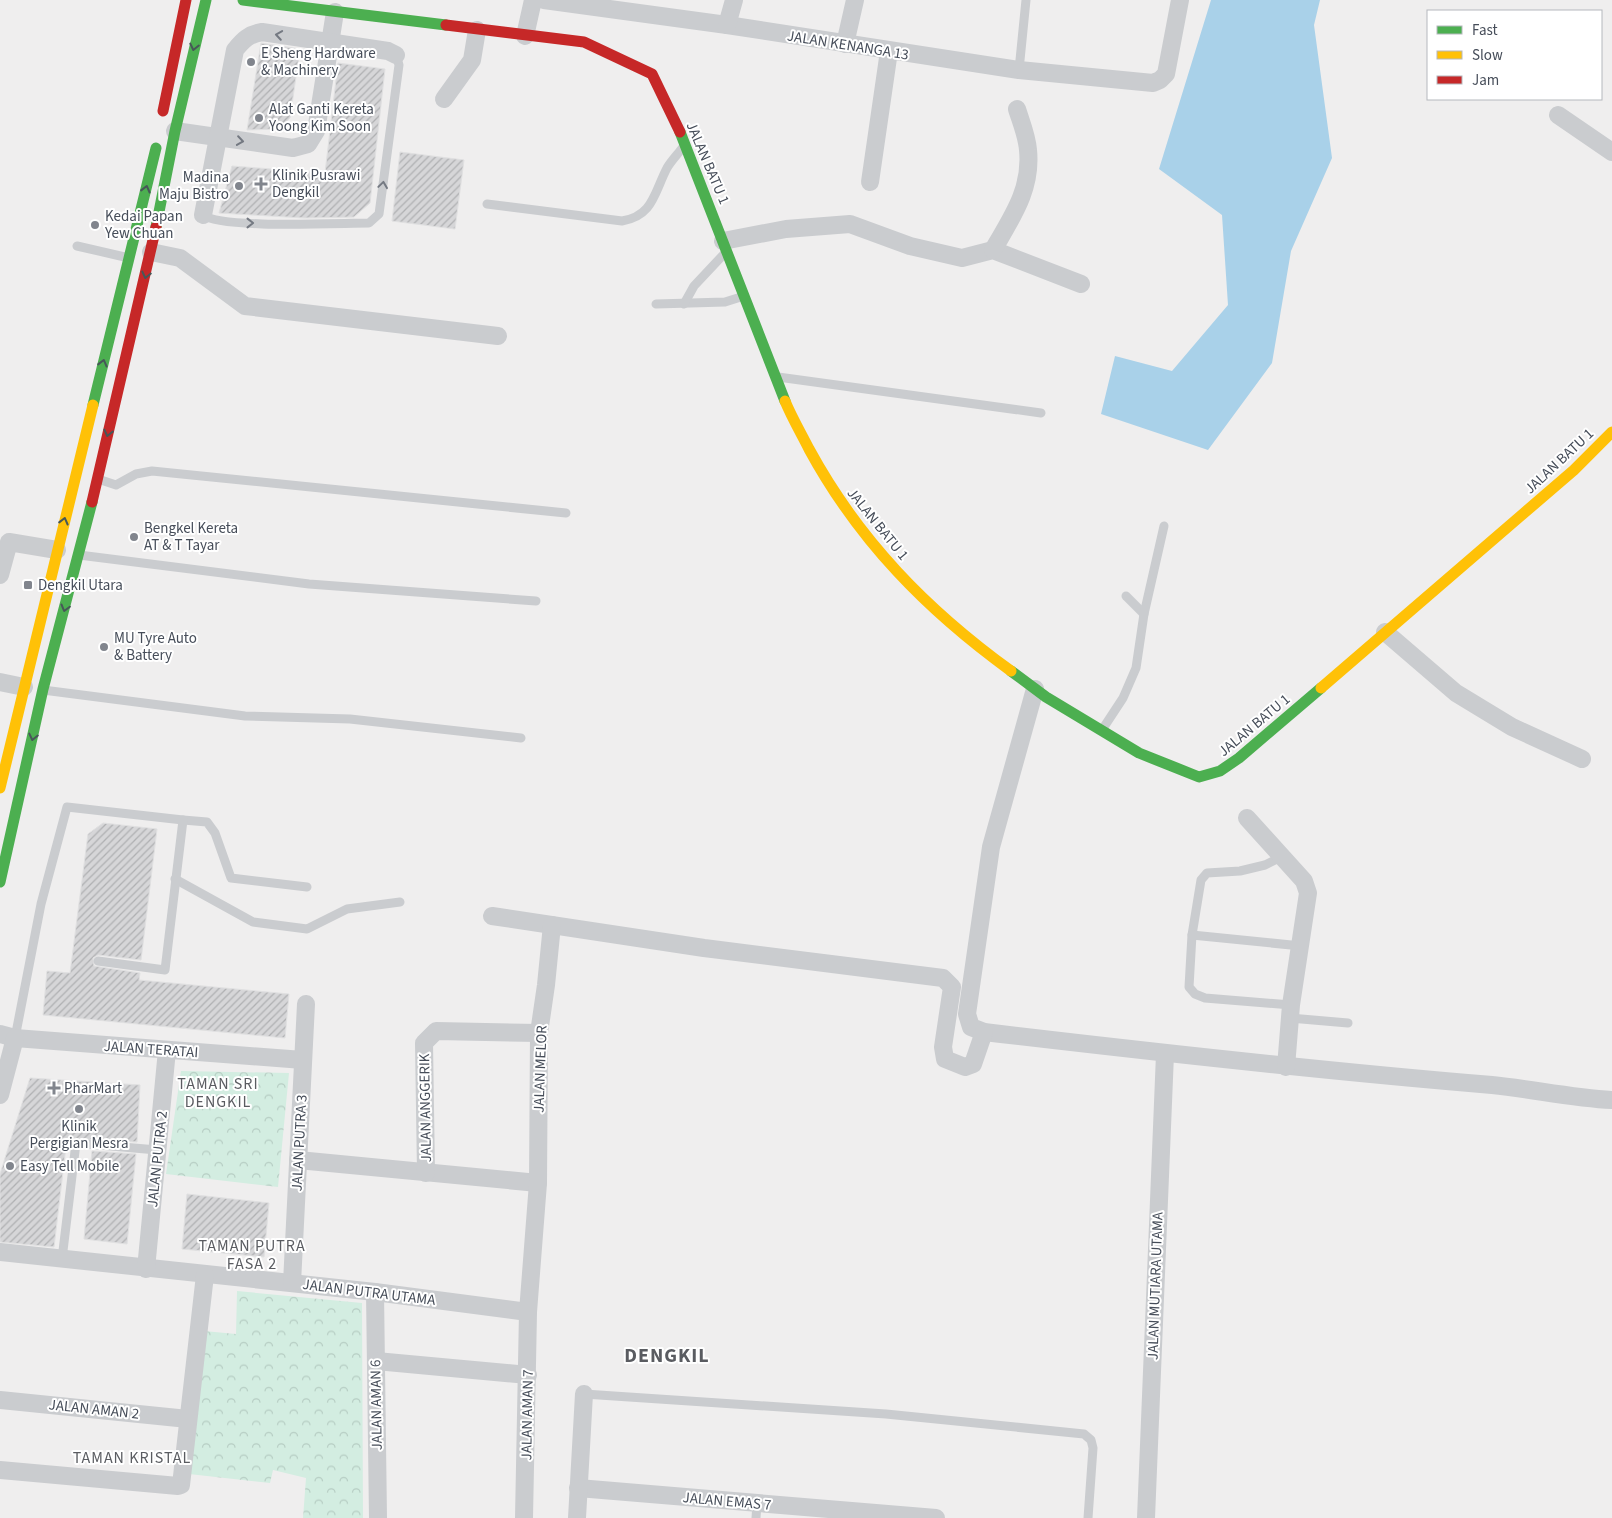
<svg xmlns="http://www.w3.org/2000/svg" width="1612" height="1518" viewBox="0 0 1612 1518" font-family="'Source Sans 3',sans-serif">
<style>
.park{fill:url(#park-crowns)}
.water{fill:#a9d1e9}
.building{fill:url(#building-hatch);stroke:#e0e0e1}
.lines{fill:none;stroke-linecap:round;stroke-linejoin:round}
.lane{stroke:#cacccf;stroke-width:9}
.street{stroke:#cacccf;stroke-width:18}
.fast{stroke:#4caf50;stroke-width:11}
.slow{stroke:#ffc107;stroke-width:11}
.jam{stroke:#c62828;stroke-width:11}
.oneway{stroke:#747982}
.oneway2{stroke:#475758}
.poi-dot{fill:#81858d;stroke:#fff;stroke-width:2}
.labels{text-anchor:middle;stroke-width:4;stroke-linejoin:round;paint-order:stroke}
.street-label{font-size:15px;fill:#464d59;stroke:#fff}
.poi-label{font-size:15px;fill:#464d59;stroke:#fff;text-anchor:start}
.neighbourhood-label{font-size:16px;letter-spacing:1px;fill:#5a5c61;stroke:#fff}
.district-label{font-size:20px;font-weight:bold;letter-spacing:1px;fill:#5a5c61;stroke:#fff}
</style>
<defs>
<pattern id="park-crowns" width="20" height="18" patternUnits="userSpaceOnUse" patternTransform="scale(1.25)"><rect width="20" height="18" fill="#d3ede1"/><path d="M2 6a3 3 0 1 1 6 0M12 15a3 3 0 1 1 6 0" fill="none" stroke="#b6cdc3"/></pattern>
<pattern id="building-hatch" width="6" height="6" patternUnits="userSpaceOnUse" patternTransform="scale(1.25)"><rect width="6" height="6" fill="#d6d6d8"/><path d="M-1 1l2-2M0 6l6-6M5 7l2-2" fill="none" stroke="#afb0b2"/></pattern>
</defs>
<rect width="100%" height="100%" fill="#efeeee"/>
<!-- park -->
<g class="park">
<polygon points="181,1071 289,1073 278,1187 166,1174"/>
<polygon points="237,1291 362,1303 363,1518 303,1518 306,1478 273,1470 270,1483 189,1474 204,1331 236,1334"/>
</g>
<!-- water -->
<polygon class="water" points="1211,0 1320,0 1314,25 1332,158 1291,251 1272,363 1208,450 1101,414 1115,356 1172,371 1228,305 1222,215 1159,169"/>
<!-- building -->
<g class="building">
<polygon points="261,43 300,49 290,118 279,129 247,130"/>
<polygon points="338,63 385,69 370,203 354,217 304,218 219,213 232,166 325,173"/>
<polygon points="400,152 464,160 455,229 392,221"/>
<polygon points="103,823 157,829 141,960 98,955 93,958 94,966 140,973 139,980 289,994 285,1038 43,1015 47,971 70,973 88,834"/>
<polygon points="30,1078 140,1085 137,1142 67,1138 54,1247 0,1242 0,1174"/>
<polygon points="92,1151 136,1154 127,1244 84,1239"/>
<polygon points="187,1194 269,1203 264,1257 182,1249"/>
</g>
<g class="lines">
<!-- lane -->
<g class="lane">
<polyline points="1019,70 1026,0"/>
<path d="M487,204L622,221C653,216 654,193 667,168C671,161 678,154 683,147"/>
<path d="M203,215C221,229 339,223 369,223L379,214L399,65L396,55"/>
<polyline points="77,246 129,258"/>
<polyline points="656,304 725,302 744,296"/>
<polyline points="684,304 694,286 725,253"/>
<polyline points="778,377 1041,413"/>
<polyline points="98,479 116,485 136,474 152,471 566,513"/>
<polyline points="79,555 309,584 536,601"/>
<polyline points="1126,596 1144,614"/>
<polyline points="43,690 245,716 350,719 521,738"/>
<polyline points="1102,730 1123,698 1136,668 1144,614 1164,526"/>
<polyline points="183,820 207,822 215,833 231,878 307,887"/>
<polyline points="1283,856 1265,865 1240,871 1207,873 1201,880 1192,935 1189,987 1195,994 1205,998 1291,1005"/>
<polyline points="175,879 253,922 307,929 347,909 400,902"/>
<polyline points="1192,935 1301,946"/>
<polyline points="1290,1018 1348,1023"/>
<polyline points="15,1038 41,904 67,807 183,820 165,970 98,961"/>
<polyline points="62,1259 76,1143 157,1150"/>
<polyline points="584,1394 886,1414 1084,1434 1091,1440 1093,1448 1088,1518"/>
<polyline points="756,1518 757,1503"/>
</g>
<!-- street -->
<g class="street">
<polyline points="544,0 727,25 1019,70 1153,83 1160,80 1166,74 1180,0"/>
<polyline points="727,25 734,0"/>
<polyline points="525,36 533,0"/>
<polyline points="845,44 855,0"/>
<polyline points="444,99 472,60 477,30"/>
<polyline points="1558,115 1612,152"/>
<polyline points="175,131 293,148 308,144 316,131 335,12"/>
<polyline points="870,182 889,51"/>
<path d="M203,215L235,50C243,40 249,34 262,32L388,51L396,55"/>
<polyline points="723,241 786,229 850,224 910,246 962,258 993,250 1081,284"/>
<path d="M993,250C1012,217 1032,189 1028,150C1027,136 1021,122 1017,109"/>
<polyline points="151,252 180,258 245,306 498,336"/>
<polyline points="0,575 9,542 57,550"/>
<polyline points="1385,632 1456,693 1512,727 1582,759"/>
<polyline points="0,682 24,687"/>
<path d="M1035,689L991,847L967,1014L971,1027L984,1032C1153,1052 1322,1071 1492,1085C1532,1089 1572,1098 1612,1100"/>
<polyline points="1247,818 1304,881 1308,893 1291,1005 1286,1067"/>
<polyline points="492,916 704,948 943,978 952,987 943,1047 945,1059 965,1067 973,1064 984,1032"/>
<polyline points="0,1034 15,1038 303,1060"/>
<polyline points="0,1095 15,1038"/>
<polyline points="298,1160 538,1183"/>
<polyline points="426,1173 424,1043 436,1031 539,1033"/>
<polyline points="0,1252 375,1292 528,1312"/>
<polyline points="146,1269 167,1050"/>
<polyline points="292,1283 306,1004"/>
<polyline points="375,1292 378,1518"/>
<polyline points="376,1361 528,1375"/>
<polyline points="0,1400 188,1419"/>
<polyline points="0,1470 178,1486 181,1485 205,1275"/>
<polyline points="578,1488 936,1518"/>
<polyline points="524,1518 528,1312 538,1183 539,1033 546,985 552,925"/>
<polyline points="577,1518 584,1394"/>
<polyline points="1146,1518 1165,1054"/>
</g>
<!-- fast -->
<g class="fast">
<polyline points="243,0 446,25"/>
<polyline points="680,132 785,401"/>
<polyline points="156,227 175,131 206,0"/>
<polyline points="93,405 156,148"/>
<polyline points="1011,671 1046,697 1139,753 1199,777 1220,771 1239,758 1321,688"/>
<polyline points="0,882 43,689 92,502"/>
</g>
<!-- slow -->
<g class="slow">
<path d="M785,401C792,418 801,433 809,449C859,541 927,610 1011,671"/>
<polyline points="1321,688 1574,470 1612,432"/>
<polyline points="0,788 93,405"/>
</g>
<!-- jam -->
<g class="jam">
<polyline points="446,25 584,42 652,74 680,132"/>
<polyline points="163,111 186,0"/>
<polyline points="92,502 156,227"/>
</g>
</g>
<!-- one-way arrows -->
<defs><path id="oneway-chevron" d="M-2-3.5L2.5 0L-2 3.5" fill="none" stroke-width="1.6" stroke-linecap="round" stroke-linejoin="round" transform="scale(1.25)"/></defs>
<g class="oneway">
<use href="#oneway-chevron" transform="translate(279 35) rotate(-171)"/>
<use href="#oneway-chevron" transform="translate(240 141) rotate(8)"/>
<use href="#oneway-chevron" transform="translate(383 185) rotate(-82)"/>
<use href="#oneway-chevron" transform="translate(250 223)"/>
</g>
<g class="oneway2">
<use href="#oneway-chevron" transform="translate(194 47) rotate(103)"/>
<use href="#oneway-chevron" transform="translate(146 189) rotate(-76)"/>
<use href="#oneway-chevron" transform="translate(146 275) rotate(103)"/>
<use href="#oneway-chevron" transform="translate(103 363) rotate(-76)"/>
<use href="#oneway-chevron" transform="translate(108 433) rotate(103)"/>
<use href="#oneway-chevron" transform="translate(64 521) rotate(-76)"/>
<use href="#oneway-chevron" transform="translate(65 608) rotate(105)"/>
<use href="#oneway-chevron" transform="translate(33 737) rotate(103)"/>
</g>
<!-- markers -->
<g class="poi-dot">
<circle cx="251" cy="62" r="5"/>
<circle cx="259" cy="118" r="5"/>
<path d="M258.5 176.5h5v5h5v5h-5v5h-5v-5h-5v-5h5z"/>
<circle cx="239" cy="186" r="5"/>
<circle cx="95" cy="225" r="5"/>
<circle cx="134" cy="537" r="5"/>
<rect x="23" y="580" width="10" height="10" rx="2.5"/>
<circle cx="104" cy="647" r="5"/>
<path d="M51.5 1080.5h5v5h5v5h-5v5h-5v-5h-5v-5h5z"/>
<circle cx="79" cy="1109" r="5"/>
<circle cx="10" cy="1166" r="5"/>
</g>
<g class="labels">
<!-- street labels -->
<g class="street-label">
<text transform="translate(848 45) rotate(9)" y="5">JALAN KENANGA 13</text>
<text transform="translate(708 163) rotate(67)" y="5">JALAN BATU 1</text>
<text transform="translate(1559 461) rotate(-43)" y="5">JALAN BATU 1</text>
<text transform="translate(878 524) rotate(51)" y="5">JALAN BATU 1</text>
<text transform="translate(1254 725) rotate(-40)" y="5">JALAN BATU 1</text>
<text transform="translate(151 1049) rotate(4)" y="5">JALAN TERATAI</text>
<text transform="translate(540 1069) rotate(-88)" y="5">JALAN MELOR</text>
<text transform="translate(425 1108) rotate(-91)" y="5">JALAN ANGGERIK</text>
<text transform="translate(299 1143) rotate(-87)" y="5">JALAN PUTRA 3</text>
<text transform="translate(157 1159) rotate(-84)" y="5">JALAN PUTRA 2</text>
<text transform="translate(1155 1286) rotate(-88)" y="5">JALAN MUTIARA UTAMA</text>
<text transform="translate(369 1292) rotate(7)" y="5">JALAN PUTRA UTAMA</text>
<text transform="translate(376 1405) rotate(-91)" y="5">JALAN AMAN 6</text>
<text transform="translate(94 1409) rotate(6)" y="5">JALAN AMAN 2</text>
<text transform="translate(527 1415) rotate(-89)" y="5">JALAN AMAN 7</text>
<text transform="translate(727 1501) rotate(5)" y="5">JALAN EMAS 7</text>
</g>
<!-- poi labels -->
<g class="poi-label">
<text x="261" y="58">E Sheng Hardware<tspan x="261" dy="17">&amp; Machinery</tspan></text>
<text x="269" y="114">Alat Ganti Kereta<tspan x="269" dy="17">Yoong Kim Soon</tspan></text>
<text x="272" y="180">Klinik Pusrawi<tspan x="272" dy="17">Dengkil</tspan></text>
<text x="229" y="182" text-anchor="end">Madina<tspan x="229" dy="17">Maju Bistro</tspan></text>
<text x="105" y="221">Kedai Papan<tspan x="105" dy="17">Yew Chuan</tspan></text>
<text x="144" y="533">Bengkel Kereta<tspan x="144" dy="17">AT &amp; T Tayar</tspan></text>
<text x="38" y="590">Dengkil Utara</text>
<text x="114" y="643">MU Tyre Auto<tspan x="114" dy="17">&amp; Battery</tspan></text>
<text x="64" y="1093">PharMart</text>
<text x="79" y="1131" text-anchor="middle">Klinik<tspan x="79" dy="17">Pergigian Mesra</tspan></text>
<text x="20" y="1171">Easy Tell Mobile</text>
</g>
<!-- neighbourhood labels -->
<g class="neighbourhood-label">
<text x="218" y="1089">TAMAN SRI<tspan x="218" dy="18">DENGKIL</tspan></text>
<text x="252" y="1251">TAMAN PUTRA<tspan x="252" dy="18">FASA 2</tspan></text>
<text x="132" y="1463">TAMAN KRISTAL</text>
</g>
<!-- district labels -->
<g class="district-label">
<text x="667" y="1362">DENGKIL</text>
</g>
</g>
<!-- legend -->
<rect x="1427" y="10" width="175" height="90" fill="#ffffff" stroke="#b5b8bd"/>
<rect x="1437" y="26" width="25" height="8" fill="#4caf50" stroke="#b5b8bd"/>
<text x="1472" y="35" font-size="15" fill="#464d59">Fast</text>
<rect x="1437" y="51" width="25" height="8" fill="#ffc107" stroke="#b5b8bd"/>
<text x="1472" y="60" font-size="15" fill="#464d59">Slow</text>
<rect x="1437" y="76" width="25" height="8" fill="#c62828" stroke="#b5b8bd"/>
<text x="1472" y="85" font-size="15" fill="#464d59">Jam</text>
</svg>
